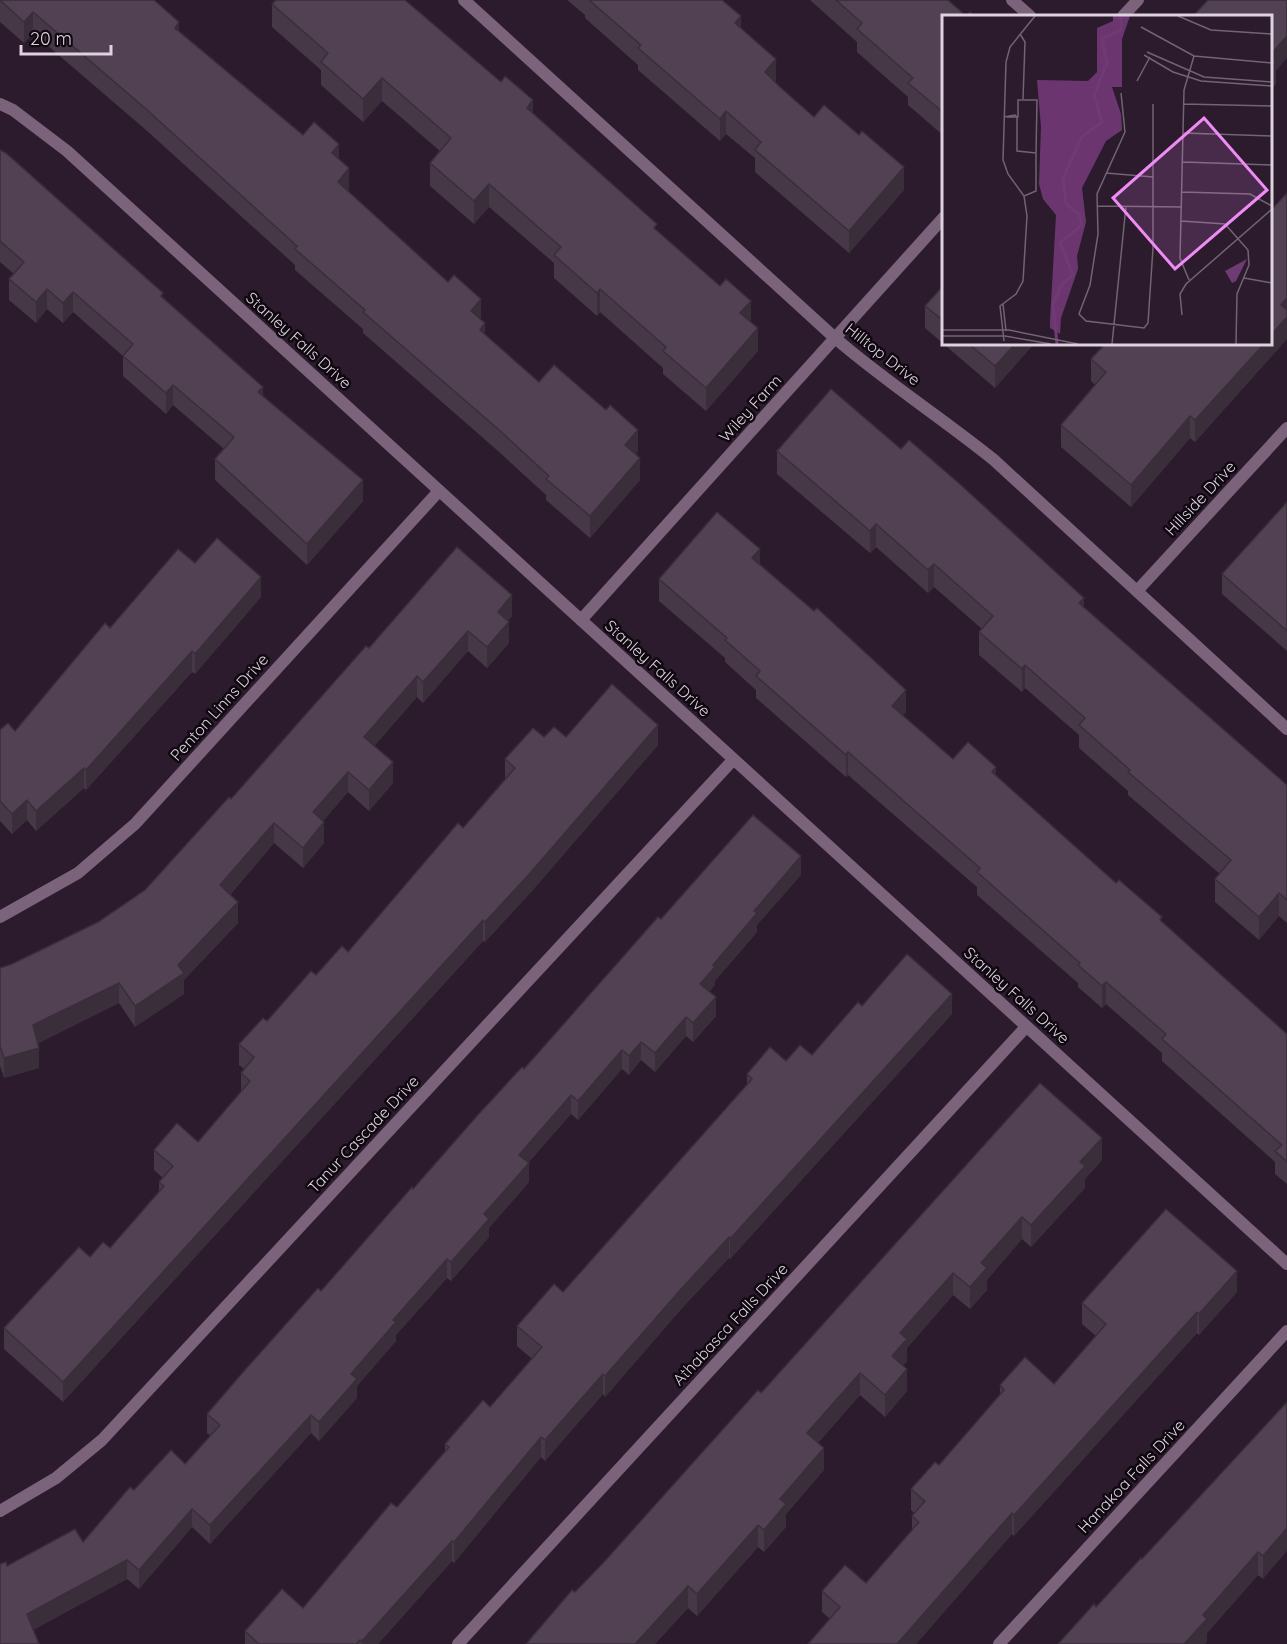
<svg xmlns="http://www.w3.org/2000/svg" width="1287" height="1644" viewBox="0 0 1287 1644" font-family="Quicksand,sans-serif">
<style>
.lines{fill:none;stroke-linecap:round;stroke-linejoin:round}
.street{stroke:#7b637c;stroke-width:12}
.wall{fill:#473847}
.shaded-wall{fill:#392e3a}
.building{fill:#524153;stroke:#392e3a;stroke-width:1.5}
.labels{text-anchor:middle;stroke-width:5;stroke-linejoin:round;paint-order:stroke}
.street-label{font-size:16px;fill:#ddd2dd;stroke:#0f0810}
.inset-river{fill:none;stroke:#703a73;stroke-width:3}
.inset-road{fill:none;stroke:#726473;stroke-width:1.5}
.view{fill:#f08bf6;fill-opacity:0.15;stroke:#f08bf6;stroke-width:3}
.inset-edge{fill:none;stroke:#ddd2dd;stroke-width:3}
</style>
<rect width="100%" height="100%" fill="#2b1b2c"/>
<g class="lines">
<!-- street -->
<g class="street">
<path d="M464,0L835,338C886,382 942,418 994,460L1287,729"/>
<polyline points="1012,0 1030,16"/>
<polyline points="1123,16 1138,0"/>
<polyline points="0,104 13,110 67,151 1287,1264"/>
<polyline points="1137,591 1287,428"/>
<polyline points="581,620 944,217"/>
<polyline points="0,917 78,873 135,824 439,491"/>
<polyline points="0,1511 56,1478 102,1440 733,760"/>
<polyline points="458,1644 1026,1027"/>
<polyline points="999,1644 1287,1331"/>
</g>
</g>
<!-- wall -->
<g class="wall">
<polygon points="0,0 179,32 303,135 339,159 349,190 348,191 481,320 485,335 539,382 638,451 636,454 640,480 590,538 546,500 546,495 498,451 363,333 363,329 295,270 295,265 146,130 33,33 24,43 0,22"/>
<polygon points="274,0 405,0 533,114 657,231 751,322 758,351 706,411 663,374 663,368 600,312 597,316 554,278 554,263 489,207 474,224 430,186 430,163 440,151 382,101 363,122 321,85 321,70 272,27 272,4 275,1"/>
<polygon points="567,0 722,0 776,81 775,82 780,87 814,117 904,190 849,253 755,172 755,158 726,134 720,141 638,70 638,65 585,18 585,15"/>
<polygon points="810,0 948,0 966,16 975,16 944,16 944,136 908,105 908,97 857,52 857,42"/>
<polygon points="0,150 163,298 263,395 363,501 307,565 215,480 215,459 224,449 173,405 166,414 123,376 123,356 73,312 63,323 47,309 36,323 9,300 9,279 14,274 0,262"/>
<polygon points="1287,193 1287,339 1195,442 1190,438 1131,507 1061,447 1061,425 1095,385 1091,381 1091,359 1160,346 1270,344"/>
<polygon points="944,285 944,344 1033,344 1033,345 995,388 925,328 925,306"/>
<polygon points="777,451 1084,607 1287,785 1287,923 1279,916 1259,940 1215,902 1215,879 1220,874 1128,795 1128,791 1079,748 1079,735 1025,688 1022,692 979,655 979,632 982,629 934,587 928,593 876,547 870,553 777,474"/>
<polygon points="1287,502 1287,651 1222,594 1222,574"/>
<polygon points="195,563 261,597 195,674 192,672 86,790 84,788 36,831 27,820 12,834 0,821 0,730 15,731 110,628"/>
<polygon points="760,564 906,712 903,716 953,759 996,776 1116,883 1162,922 1287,1034 1287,1184 1275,1174 1275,1162 1162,1061 1162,1053 1106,1004 1102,1008 1078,987 1078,983 977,895 977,887 848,775 846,777 756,698 756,690 725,662 725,658 659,601 659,579"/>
<polygon points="512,616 508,621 509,643 487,668 468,651 423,703 417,697 374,746 393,783 369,811 348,792 323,821 324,843 303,868 274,843 230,895 238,923 184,980 184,994 135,1027 119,1003 38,1043 39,1068 4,1078 0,1066 0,968 12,964 98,922 145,890 231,799 369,648"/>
<polygon points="544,737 566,737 658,745 532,891 485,942 483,941 63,1402 4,1349 4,1328 90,1257 110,1248 159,1191 159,1182 163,1178 154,1170 154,1150 198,1142 241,1092 241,1073 244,1069 239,1065 239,1044 267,1021 316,975 348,952 463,828 505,780 505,759"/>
<polygon points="801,875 757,925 757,932 715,981 715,985 709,992 716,1016 693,1042 686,1036 655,1072 641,1060 629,1075 622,1069 578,1120 571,1114 528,1163 529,1182 489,1228 489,1237 451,1281 447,1278 396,1335 396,1341 357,1386 357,1398 319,1441 311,1433 210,1544 192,1527 139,1589 127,1579 33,1630 7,1566 83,1542 134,1490 185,1464 211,1436 207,1433 207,1414 321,1291 413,1189 661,919"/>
<polygon points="862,1006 952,1014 730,1259 729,1258 683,1307 605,1397 603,1394 545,1461 541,1457 454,1563 452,1561 378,1644 245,1644 245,1631 303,1608 397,1507 445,1452 445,1444 490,1407 532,1359 517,1346 517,1326 563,1292 747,1084 747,1074 786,1061 812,1055"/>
<polygon points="1102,1160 1085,1179 1085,1188 1031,1247 1022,1239 987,1280 987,1290 970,1309 953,1295 907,1348 907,1361 903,1366 907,1391 885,1417 860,1395 818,1443 824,1470 786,1514 786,1527 764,1552 758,1547 697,1616 688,1608 655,1644 526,1644 604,1562 761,1393"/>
<polygon points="1237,1292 1199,1335 1197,1333 1014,1536 1012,1534 916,1644 808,1644 830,1619 822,1612 822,1591 866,1583 912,1530 912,1516 914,1513 911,1510 911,1489 939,1465 1000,1395 1000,1385 1054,1384 1096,1336 1082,1324 1082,1303"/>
<polygon points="1287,1402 1263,1579 1258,1575 1207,1633 1207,1641 1205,1644 1058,1644 1096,1607 1142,1559"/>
</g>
<!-- shaded-wall -->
<g class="shaded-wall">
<polygon points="33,12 33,33 24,43 24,22"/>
<polygon points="741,16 741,38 735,23"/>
<polygon points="179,22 179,44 175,28"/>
<polygon points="1287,36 1287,58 1276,71 1276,84 1270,91 1270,55"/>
<polygon points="776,59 776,81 765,94 765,72"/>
<polygon points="382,78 382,101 363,122 363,99"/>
<polygon points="533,100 533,123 527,108"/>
<polygon points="726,111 726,134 720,141 720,119"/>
<polygon points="339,144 339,166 332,153"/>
<polygon points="904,167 904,190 849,253 849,231"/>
<polygon points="349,168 349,190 338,203 338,182"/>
<polygon points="489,184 489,207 474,224 474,201"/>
<polygon points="47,289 47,309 36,323 36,302"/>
<polygon points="600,289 600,312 597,316 597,293"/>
<polygon points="73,292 73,312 63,323 63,303"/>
<polygon points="1287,298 1287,339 1195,442 1195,420 1264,344 1270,344 1270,336 1281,305"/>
<polygon points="481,299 481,320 471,311"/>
<polygon points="751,301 751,324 740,313"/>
<polygon points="485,323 485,345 480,330"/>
<polygon points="758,328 758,351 706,411 706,388"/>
<polygon points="1015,344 1033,344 1033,345 995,388 995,366"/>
<polygon points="173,385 173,405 166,414 166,393"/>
<polygon points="263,387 263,407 258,392"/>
<polygon points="1190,416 1190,438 1131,507 1131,485"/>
<polygon points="638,430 638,451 625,467 625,445"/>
<polygon points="640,458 640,480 590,538 590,516"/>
<polygon points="363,480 363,501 307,565 307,544"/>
<polygon points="876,524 876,547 870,553 870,531"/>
<polygon points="760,549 760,572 752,558"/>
<polygon points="934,564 934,587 928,593 928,570"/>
<polygon points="261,577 261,597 195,674 195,654"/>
<polygon points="512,595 512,616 498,633 498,612"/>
<polygon points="1084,598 1084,621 1079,603"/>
<polygon points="509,622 509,643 487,668 487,647"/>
<polygon points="468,631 468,651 423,703 423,682"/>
<polygon points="192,651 192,672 86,790 86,770"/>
<polygon points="1025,665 1025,688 1022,692 1022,669"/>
<polygon points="417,676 417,697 364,758 364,737"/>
<polygon points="906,690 906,712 892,728 892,706"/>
<polygon points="658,725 658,745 532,891 485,942 485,922"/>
<polygon points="848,752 848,775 846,777 846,755"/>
<polygon points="393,762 393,783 369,811 369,790"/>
<polygon points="996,767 996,789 992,772"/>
<polygon points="84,768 84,788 36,831 36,811"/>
<polygon points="348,772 348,792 313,833 313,812"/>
<polygon points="27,800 27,820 12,834 12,814"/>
<polygon points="324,822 324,843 303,868 303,848"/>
<polygon points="274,823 274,843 220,906 220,885"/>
<polygon points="801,856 801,875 757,925 757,932 715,981 715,985 700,1002 700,984 713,965 754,911"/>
<polygon points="1279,893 1279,916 1259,940 1259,917"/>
<polygon points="238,902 238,923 184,980 184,994 135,1027 135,1006 178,965"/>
<polygon points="483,920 483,941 63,1402 63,1382"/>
<polygon points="1106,982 1106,1004 1102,1008 1102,986"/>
<polygon points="119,983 119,1003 33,1046 33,1025"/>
<polygon points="952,994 952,1014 730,1259 730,1239"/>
<polygon points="716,997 716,1016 693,1042 693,1023"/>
<polygon points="686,1017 686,1036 655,1072 655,1053"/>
<polygon points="641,1042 641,1060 629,1075 629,1056"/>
<polygon points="39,1048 39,1068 4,1078 4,1058"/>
<polygon points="622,1050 622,1069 578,1120 578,1101"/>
<polygon points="571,1095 571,1114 519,1173 519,1155"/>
<polygon points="1102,1138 1102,1160 1085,1179 1085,1188 1031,1247 1031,1225 1080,1162"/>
<polygon points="529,1163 529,1182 489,1228 489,1237 451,1281 451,1262 484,1214"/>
<polygon points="1022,1217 1022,1239 987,1280 987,1290 970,1309 970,1287 981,1263"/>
<polygon points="729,1237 729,1258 683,1307 605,1397 605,1376 683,1287"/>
<polygon points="447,1259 447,1278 396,1335 396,1341 357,1386 357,1398 319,1441 319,1422 351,1374 393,1320"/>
<polygon points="1237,1271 1237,1292 1199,1335 1199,1314"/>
<polygon points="953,1273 953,1295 907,1348 907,1361 892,1378 892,1356 900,1333"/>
<polygon points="1197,1312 1197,1333 1014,1536 1014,1515"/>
<polygon points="907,1369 907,1391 885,1417 885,1395"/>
<polygon points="860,1373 860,1395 807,1455 807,1433"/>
<polygon points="603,1374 603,1394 545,1461 545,1440"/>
<polygon points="311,1415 311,1433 210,1544 210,1525"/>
<polygon points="541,1437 541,1457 454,1563 454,1542"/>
<polygon points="824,1448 824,1470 786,1514 786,1527 764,1552 764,1530 780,1499"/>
<polygon points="192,1509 192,1527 139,1589 139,1570"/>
<polygon points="1012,1513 1012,1534 916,1644 897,1644"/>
<polygon points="758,1525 758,1547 697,1616 697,1594"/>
<polygon points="1287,1528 1287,1551 1263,1579 1263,1556"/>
<polygon points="452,1541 452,1561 378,1644 362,1644 362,1641"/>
<polygon points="1258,1552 1258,1575 1207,1633 1207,1641 1205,1644 1184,1644 1203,1615"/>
<polygon points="127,1560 127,1579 27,1633 27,1614"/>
<polygon points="688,1586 688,1608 655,1644 635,1644"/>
</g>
<!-- building -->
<g class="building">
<polygon points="0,0 154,0 179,22 175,28 303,135 314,122 339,144 332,153 349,168 338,182 448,282 454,275 481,299 471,311 485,323 480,330 539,382 554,365 606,410 610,405 638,430 625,445 640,458 590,516 546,479 549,476 498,429 363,312 365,310 295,249 297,246 146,109 33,12 24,22"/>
<polygon points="276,0 405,0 501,82 505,76 533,100 527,108 657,224 654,228 720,286 726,279 751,301 740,313 758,328 706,388 663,351 666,347 600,289 597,293 554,255 561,247 489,184 474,201 430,163 451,138 382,78 363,99 321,62 328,53 272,4"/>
<polygon points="589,0 722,0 741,16 735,23 776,59 765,72 780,87 814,117 824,105 859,135 862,131 904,167 849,231 755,150 761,142 726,111 720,119 638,48 641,45"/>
<polygon points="836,0 948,0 966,16 970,12 975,16 944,16 944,113 908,83 913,78 857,29 862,23"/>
<polygon points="1208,0 1287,0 1287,36 1270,55 1270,16 1193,16"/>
<polygon points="1270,57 1276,62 1270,68"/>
<polygon points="0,150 6,153 163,293 161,296 263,387 258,392 363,480 307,544 215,459 234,437 173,385 166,393 123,356 133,344 73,292 63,303 47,289 36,302 9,279 24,262 0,241"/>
<polygon points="1287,193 1287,298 1281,305 1287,310 1287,317 1270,336 1270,211"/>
<polygon points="944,285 944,321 925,306"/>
<polygon points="969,344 1015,344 995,366"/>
<polygon points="1105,344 1158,344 1160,346 1162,344 1264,344 1195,420 1190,416 1131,485 1061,425 1106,372 1091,359"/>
<polygon points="831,389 901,449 909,440 961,485 1084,598 1079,603 1287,785 1287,900 1279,893 1259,917 1215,879 1231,860 1128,772 1130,770 1079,725 1085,718 1025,665 1022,669 979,632 993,616 934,564 928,570 876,524 870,531 777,451"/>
<polygon points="1287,502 1287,631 1222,574"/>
<polygon points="717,512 760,549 752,558 814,611 817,608 906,690 892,706 953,759 968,742 996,767 992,772 1116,883 1119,880 1162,917 1160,920 1287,1034 1287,1162 1275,1151 1282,1145 1162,1039 1166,1034 1106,982 1102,986 1078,965 1080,963 977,872 980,868 848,752 846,755 756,676 760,671 725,640 727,638 659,579"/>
<polygon points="217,538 261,577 195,654 192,651 86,770 84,768 36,811 27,800 12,814 0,801 0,730 8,723 15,731 105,623 110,628 178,549 195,563"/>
<polygon points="457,547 512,595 498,612 509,622 487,647 468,631 423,682 417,676 364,737 393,762 369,790 348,772 313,812 324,822 303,848 274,823 220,885 238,902 178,965 184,973 135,1006 119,983 33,1025 39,1048 4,1058 0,1046 0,968 12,964 98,922 145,890 229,797 231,799 366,646 369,648"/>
<polygon points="612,684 658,725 532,871 485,922 483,920 63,1382 4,1328 79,1247 90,1257 103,1242 110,1248 164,1186 159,1182 173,1166 154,1150 177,1123 198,1142 250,1081 241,1073 254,1057 239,1044 263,1018 267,1021 311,971 316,975 342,946 348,952 458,823 463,828 515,768 505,759 533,728 544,737 554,727 566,737"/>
<polygon points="753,815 801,856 754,911 757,913 713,965 715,967 700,984 716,997 693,1023 686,1017 655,1053 641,1042 629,1056 622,1050 578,1101 571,1095 519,1155 529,1163 484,1214 489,1219 451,1262 447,1259 393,1320 396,1322 351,1374 357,1379 319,1422 311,1415 210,1525 192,1509 139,1570 127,1560 27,1614 39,1644 0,1644 0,1564 6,1562 7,1566 75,1529 83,1542 130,1487 134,1490 171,1450 185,1464 220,1425 207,1414 244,1371 318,1288 321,1291 412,1187 413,1189 476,1117 522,1067 524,1069 658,917 661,919"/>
<polygon points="907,954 952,994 730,1239 729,1237 683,1287 605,1376 603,1374 545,1440 541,1437 454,1542 452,1541 362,1641 360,1640 356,1644 259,1644 245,1631 282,1589 303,1608 391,1503 397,1507 449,1447 445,1444 483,1400 490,1407 542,1347 517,1326 554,1284 563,1292 752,1079 747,1074 770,1047 786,1061 800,1045 812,1055 858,1002 862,1006"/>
<polygon points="1040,1083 1102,1138 1080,1162 1085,1166 1031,1225 1022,1217 981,1263 987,1268 970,1287 953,1273 900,1333 907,1339 892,1356 907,1369 885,1395 860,1373 807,1433 824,1448 780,1499 786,1504 764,1530 758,1525 697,1594 688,1586 635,1644 526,1644 572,1590 575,1592 604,1562 758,1390 761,1393"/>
<polygon points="1166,1209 1237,1271 1199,1314 1197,1312 1014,1515 1012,1513 897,1644 808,1644 840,1607 822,1591 845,1565 866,1583 919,1522 912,1516 925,1501 911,1489 935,1462 939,1465 1004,1390 1000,1385 1025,1357 1054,1384 1106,1324 1082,1303"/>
<polygon points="1287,1402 1287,1528 1263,1556 1258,1552 1203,1615 1207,1619 1184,1644 1058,1644 1094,1604 1096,1607 1141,1558 1142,1559"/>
</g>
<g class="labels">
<!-- street labels -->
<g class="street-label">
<text transform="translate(299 340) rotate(42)" y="6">Stanley Falls Drive</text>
<text transform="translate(883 354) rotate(38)" y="6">Hilltop Drive</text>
<text transform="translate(750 408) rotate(-48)" y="6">Wiley Farm</text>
<text transform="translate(1200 498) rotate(-47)" y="6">Hillside Drive</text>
<text transform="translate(658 668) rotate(42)" y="6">Stanley Falls Drive</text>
<text transform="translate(219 707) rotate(-48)" y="6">Penton Linns Drive</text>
<text transform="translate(1017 995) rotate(42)" y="6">Stanley Falls Drive</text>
<text transform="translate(363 1134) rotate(-47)" y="6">Tanur Cascade Drive</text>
<text transform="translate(730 1324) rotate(-47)" y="6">Athabasca Falls Drive</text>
<text transform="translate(1131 1476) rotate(-47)" y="6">Hanakoa Falls Drive</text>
</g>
</g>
<!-- overview -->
<g transform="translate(942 15)">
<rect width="330" height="330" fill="#2b1b2c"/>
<path d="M171,1H188L180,24V72H170L179,99L180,115L164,126L140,173L144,207L135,241L136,254L119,303L118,319L108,313V306L114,200L101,184L97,169L99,112L95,65L146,66L155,57V13L171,6Z" fill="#6b366f"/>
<path d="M305,244L294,266L290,268L283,256Z" fill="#703a73"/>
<path class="inset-river" d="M115,329L111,289L120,269L131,260L118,228L140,210L137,199L124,189L121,163L140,122L160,107L152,80L165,48L160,24L179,15V1"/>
<path class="inset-road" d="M236,1L269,15L330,19M199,12L252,41L330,48M78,19L83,27L81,84M205,37L262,62L330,67M202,40L231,57L259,66L330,71M195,66L208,42M179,78L183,117L155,179L156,219L148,270L137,299L144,306L202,313L206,308L211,233V89M242,89L330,91M62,102L73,100L75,102H65M75,102V136L94,138L95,85H76V102M241,118L330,121M241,147L330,150M164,158L211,162M240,177L308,179L330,191M82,181L94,176V138M156,191L240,192M239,206L283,209L306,235L307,250L295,279L294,329M302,263L330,268M247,265L238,243L242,75L252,41M61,289L64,316M240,300L238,279L244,269L330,194M0,315H67L136,329M0,321H63L109,329M62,326L58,291L74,279L81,266L85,201L82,181L66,159L61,145L64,47L68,32L93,1M170,329L184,191"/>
<path class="view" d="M262,103L325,175L233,254L171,183Z"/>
<rect width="330" height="330" class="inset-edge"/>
</g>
<!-- scale -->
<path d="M21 45v9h90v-9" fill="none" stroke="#ddd2dd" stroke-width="3"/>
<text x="30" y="45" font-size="18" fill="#ddd2dd" stroke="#0f0810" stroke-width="4.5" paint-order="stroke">20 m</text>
</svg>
